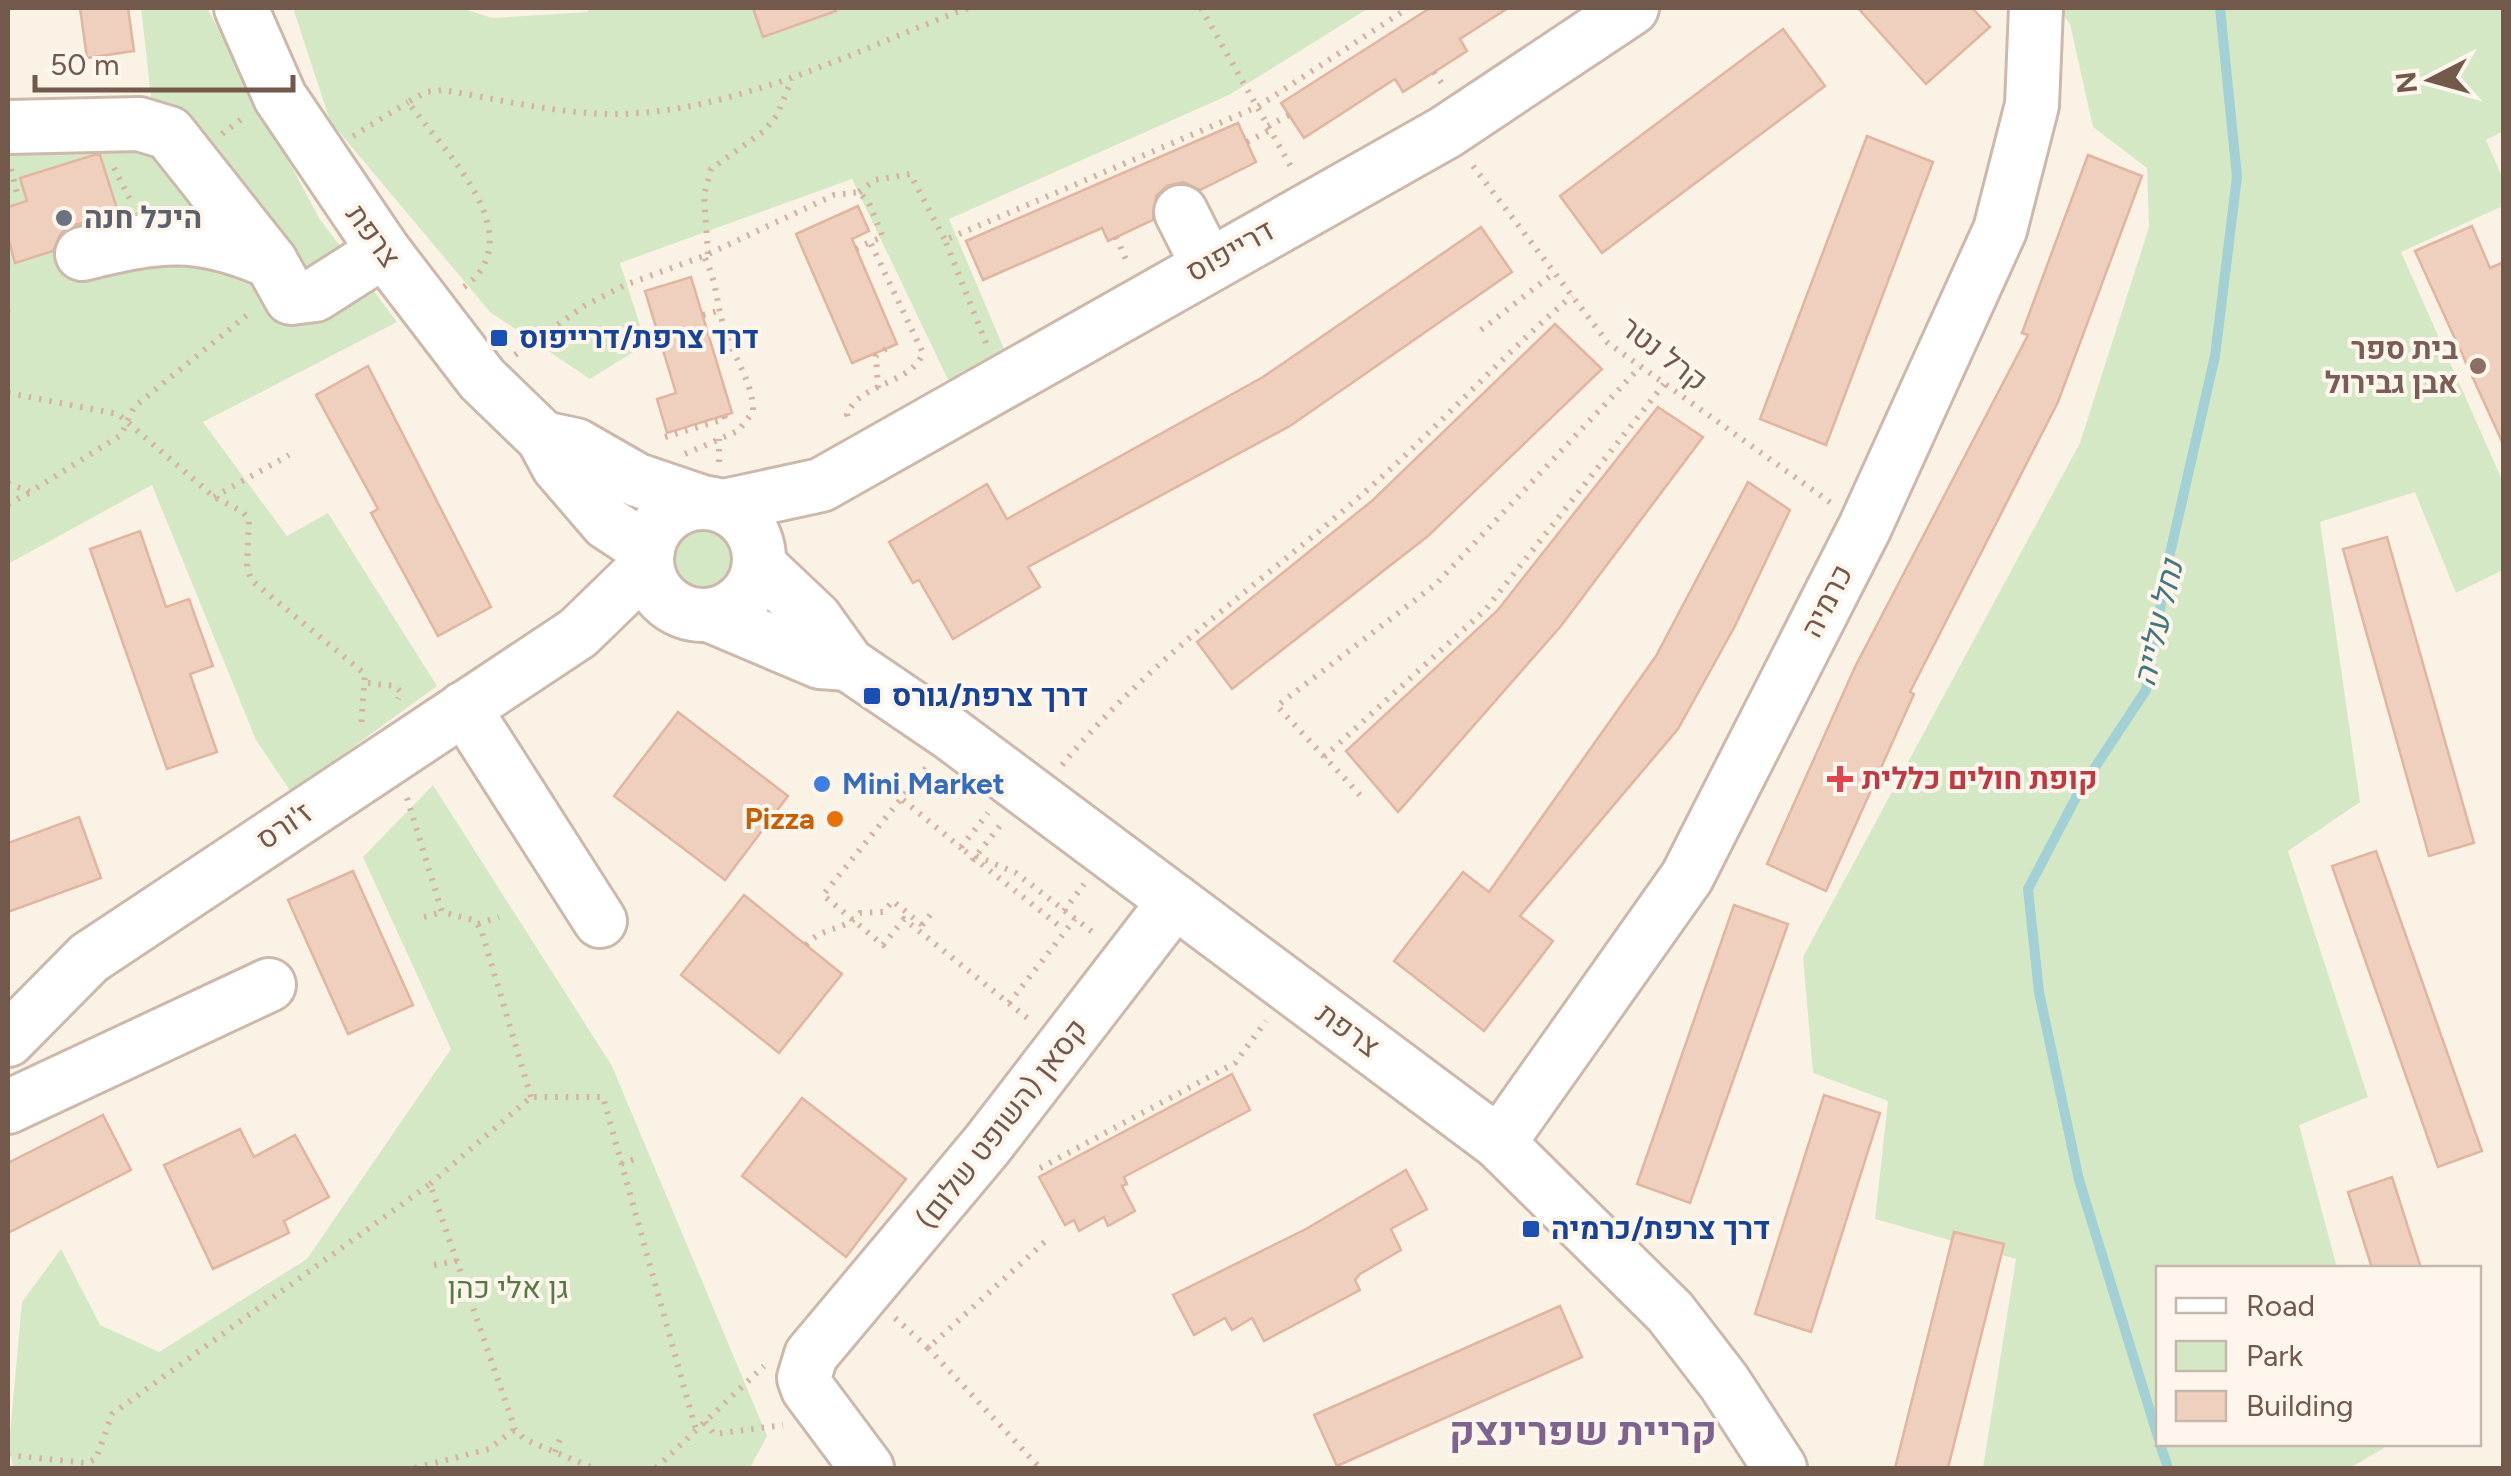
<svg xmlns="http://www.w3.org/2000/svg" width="2511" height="1476" viewBox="0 0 2511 1476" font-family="Figtree,Heebo,sans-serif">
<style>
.green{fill:#d5e8c5}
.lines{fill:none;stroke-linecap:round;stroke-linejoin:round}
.stream{stroke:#a2d0d5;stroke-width:10}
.building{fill:#efcfbe;stroke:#e1b5a0;stroke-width:2.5}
.minor-casing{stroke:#ccb9ac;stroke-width:58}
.path{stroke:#d4b3a2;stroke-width:6;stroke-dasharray:2.5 8;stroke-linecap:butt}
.minor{stroke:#fff;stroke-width:52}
.path-bridge{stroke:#d4b3a2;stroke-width:6;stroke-dasharray:2.5 8;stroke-linecap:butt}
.worship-dot{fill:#6b7280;stroke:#fef6ec;stroke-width:4}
.transit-dot{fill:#1a4fb4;stroke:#fef6ec;stroke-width:4}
.education-dot{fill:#8d6e63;stroke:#fef6ec;stroke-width:4}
.health-dot{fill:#e0444e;stroke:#fef6ec;stroke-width:4}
.shop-dot{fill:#3f7fe0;stroke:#fef6ec;stroke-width:4}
.food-dot{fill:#e8710a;stroke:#fef6ec;stroke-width:4}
.labels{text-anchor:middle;stroke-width:8;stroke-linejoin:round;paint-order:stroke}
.worship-label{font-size:30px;font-weight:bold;fill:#5b616d;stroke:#fef6ec;text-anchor:start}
.street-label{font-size:30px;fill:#73584c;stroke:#fef6ec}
.transit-label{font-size:30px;font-weight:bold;fill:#164399;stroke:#fef6ec;text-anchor:start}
.education-label{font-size:30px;font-weight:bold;fill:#785e54;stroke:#fef6ec;text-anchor:end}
.health-label{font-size:30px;font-weight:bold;fill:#be3a42;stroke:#fef6ec;text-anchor:start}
.shop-label{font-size:30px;font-weight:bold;fill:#366cbe;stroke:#fef6ec;text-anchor:start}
.food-label{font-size:30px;font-weight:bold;fill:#c56008;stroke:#fef6ec;text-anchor:end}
.park-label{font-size:30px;fill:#567844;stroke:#fef6ec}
.water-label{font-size:32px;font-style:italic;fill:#43777f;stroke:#fef6ec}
.district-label{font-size:40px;font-weight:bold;fill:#7e638f;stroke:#fef6ec}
</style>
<rect width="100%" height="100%" fill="#fbf2e6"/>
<!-- green -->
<g class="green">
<polygon points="141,8 207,8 319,218 397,322 203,422 287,536 328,513 437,686 291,792 256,740 152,485 8,564 8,103 152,105"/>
<polygon points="293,8 461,8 492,18 588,12 589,8 1369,8 1229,95 949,219 1007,356 952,388 852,179 620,263 646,344 590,379 490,312 330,121"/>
<polygon points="2058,8 2503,8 2503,131 2486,140 2503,179 2503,206 2401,252 2503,482 2503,570 2456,593 2415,492 2320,522 2360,802 2288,851 2368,1097 2299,1125 2337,1268 2158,1268 2158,1444 2383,1444 2384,1448 2350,1468 1983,1468 2016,1259 1875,1219 1888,1101 1813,1073 1803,957 2080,443 2149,227 2147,168 2093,127 2070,24"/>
<circle cx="704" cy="558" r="32"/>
<polygon points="433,785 612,1066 767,1436 750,1468 13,1468 9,1445 22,1302 61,1249 100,1325 159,1352 307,1259 451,1049 363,857"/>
</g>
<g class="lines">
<!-- stream -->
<g class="stream">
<polyline points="2158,1437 2079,1180 2039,992 2028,889 2080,790 2146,690 2169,558 2215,356 2237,177 2220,8"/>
<polyline points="2160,1444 2168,1468"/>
</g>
</g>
<!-- building -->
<g class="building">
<polygon points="80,8 128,8 134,51 87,58"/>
<polygon points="753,8 835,8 836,11 763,37"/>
<polygon points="1430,8 1508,8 1460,39 1467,51 1403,92 1395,79 1304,138 1281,103"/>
<polygon points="1858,8 1972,8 1990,27 1926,84"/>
<polygon points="1783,29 1825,86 1602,253 1560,196"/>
<polygon points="1238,123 1256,162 1200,190 1184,182 1167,186 1156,196 1153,220 1108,241 1102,228 983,280 966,241"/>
<polygon points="1867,136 1933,162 1826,445 1760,419"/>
<polygon points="94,155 100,155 119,215 74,225 61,233 53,251 15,263 8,237 8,207 27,201 20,178"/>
<polygon points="2088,155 2142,176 2058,402 1910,692 1914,694 1826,891 1767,864 1855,667 2028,335 2022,333"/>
<polygon points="858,206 869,231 852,239 897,344 852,363 796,234"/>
<polygon points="2472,226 2490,268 2504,262 2504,446 2415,251"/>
<polygon points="1481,227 1512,272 1290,426 1028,567 1040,587 953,639 919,580 913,583 889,542 987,484 1007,519 1263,377"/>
<polygon points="691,277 732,413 667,433 657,399 676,393 645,291"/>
<polygon points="1555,324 1602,369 1428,536 1232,689 1197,642 1373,500"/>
<polygon points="368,366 491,607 438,636 371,513 378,509 316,395"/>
<polygon points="1658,407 1703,437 1561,626 1398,812 1346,751 1497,611"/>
<polygon points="1748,482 1790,510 1735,626 1678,729 1520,916 1553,941 1484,1031 1394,961 1463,872 1489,892 1656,656"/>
<polygon points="140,531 166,607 189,599 213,666 190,674 217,752 167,769 90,549"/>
<polygon points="2387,537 2474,843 2429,856 2343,549"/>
<polygon points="678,712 788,796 725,880 614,796"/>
<polygon points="79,817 101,878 8,912 8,843"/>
<polygon points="2376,851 2482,1151 2438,1167 2332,866"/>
<polygon points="353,871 413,1005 348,1034 288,900"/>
<polygon points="744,895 842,974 779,1053 681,975"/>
<polygon points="1734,905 1788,924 1690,1203 1637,1184"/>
<polygon points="1232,1074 1250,1110 1124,1177 1127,1184 1122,1186 1135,1211 1108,1226 1104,1217 1079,1231 1074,1220 1065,1225 1039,1177"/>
<polygon points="1824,1095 1880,1113 1811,1332 1755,1314"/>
<polygon points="802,1098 906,1179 846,1257 742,1176"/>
<polygon points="103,1115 131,1170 8,1233 8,1163"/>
<polygon points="240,1129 254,1157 295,1135 329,1197 284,1221 289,1233 213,1269 164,1165"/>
<polygon points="1406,1170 1427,1209 1391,1229 1401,1250 1360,1274 1355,1280 1360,1290 1264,1341 1252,1318 1232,1330 1225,1318 1194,1335 1173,1295 1306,1229"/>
<polygon points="2392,1177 2421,1268 2372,1268 2348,1192"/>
<polygon points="1954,1232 2004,1244 1948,1468 1895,1468"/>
<polygon points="1560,1306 1582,1357 1337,1466 1314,1415"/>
</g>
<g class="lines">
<defs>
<g id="minor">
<polyline points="241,8 280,97 384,251 482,379 543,438 558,466 607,523 648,550"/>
<polyline points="8,127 139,124 169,133 271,262"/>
<polyline points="1181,212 1207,264"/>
<path d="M82,254C159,235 197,229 271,262L291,298L315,295L384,251"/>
<polyline points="543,438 576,445 637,480 705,503"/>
<circle cx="703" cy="559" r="56"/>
<polyline points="724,506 821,485 1446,132 1632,8"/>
<polyline points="759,565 815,618 848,664 951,734 1499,1143 1670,1312 1724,1382 1780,1468"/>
<polyline points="709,615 820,662 848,664"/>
<polyline points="464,708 600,921"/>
<polyline points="8,1040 89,958 578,633 647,566"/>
<polyline points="8,1107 269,985"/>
<polyline points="1499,1143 1687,877 1865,527 2000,230 2032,105 2036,8"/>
<polyline points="867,1468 808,1389 804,1378 811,1355 987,1145 1175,901"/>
</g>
</defs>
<!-- minor casing -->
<use href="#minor" class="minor-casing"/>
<!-- path -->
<g class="path">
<polyline points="1201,8 1294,172"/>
<polyline points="1434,72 1443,85"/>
<polyline points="1268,126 1289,115"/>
<polyline points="222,134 244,117"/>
<polyline points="353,136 408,102"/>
<polyline points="1247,142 1270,130"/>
<polyline points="1473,166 1608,343 1831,503"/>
<polyline points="114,168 131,201"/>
<polyline points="11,169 18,197"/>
<polyline points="859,192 875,180 910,174 945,240"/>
<polyline points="1116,237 1128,264"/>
<polyline points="856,249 870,242"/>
<polyline points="708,254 704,195 711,169 764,131 777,115 792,79"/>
<path d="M464,287C534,236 443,150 408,102L426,92L443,90C497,99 554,113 610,114C732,115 856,50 968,8"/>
<polyline points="8,310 9,309"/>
<polyline points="703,315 721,310"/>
<polyline points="1481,330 1554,273"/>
<polyline points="986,343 945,240 1257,107 1408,8"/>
<path d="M515,355L584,306L625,285L704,256L834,195L859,192L869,203L883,237L870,242L923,353C910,385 861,382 847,414L849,422"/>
<polyline points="878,388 876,356 888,347"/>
<polyline points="8,393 118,414 214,497 243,512 249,520 247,567 251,580 365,674 361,726"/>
<polyline points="665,437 725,419 724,415"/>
<path d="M685,454L738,431L753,412C754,384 734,358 725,331C716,304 718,284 704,256"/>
<polyline points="719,462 719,439"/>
<polyline points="8,483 30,492 121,435 134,407 252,311"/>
<polyline points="214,497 289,455"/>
<polyline points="8,504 29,493"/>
<polyline points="368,683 395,686 401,692 398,699"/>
<polyline points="1324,757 1486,609 1664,384"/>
<path d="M1062,765C1154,654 1261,584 1367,490C1438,428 1500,357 1572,296"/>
<polyline points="926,768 823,895 883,945 904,919 1031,1021"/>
<polyline points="1360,795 1277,706 1436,584 1640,367"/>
<polyline points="407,798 442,912 473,920 481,929 531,1097"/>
<polyline points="903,800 965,851"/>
<polyline points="961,847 988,813"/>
<polyline points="976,856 1016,873 1095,934"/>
<polyline points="972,861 1002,823"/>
<polyline points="1064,911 1084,884"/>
<polyline points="424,917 442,912"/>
<polyline points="478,924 499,917"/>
<polyline points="922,925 931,914"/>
<path d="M806,945C822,926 844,932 860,913L883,912L893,901L922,925"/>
<polyline points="1009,1003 1075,919"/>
<polyline points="621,1164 635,1159"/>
<polyline points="1040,1168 1235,1063 1266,1021"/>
<polyline points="430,1184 531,1097 603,1097 696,1430"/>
<polyline points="434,1265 457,1261"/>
<polyline points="895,1318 928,1348 1050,1237"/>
<polyline points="928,1348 1040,1468"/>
<polyline points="705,1422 714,1434 783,1425"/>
<polyline points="555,1452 561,1436"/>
<polyline points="8,1455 87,1463 96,1459 112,1414 430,1184 515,1429 524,1439 593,1468"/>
<polyline points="415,1468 489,1449 515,1429"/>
<polyline points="656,1468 764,1366"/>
</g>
<!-- minor -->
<use href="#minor" class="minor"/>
<!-- path-bridge -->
<polyline class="path-bridge" points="965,851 1062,928"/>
</g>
<!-- markers -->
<circle class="worship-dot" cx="64" cy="218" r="10"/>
<g class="transit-dot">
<rect x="489" y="328" width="20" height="20" rx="5"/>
<rect x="862" y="686" width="20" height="20" rx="5"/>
<rect x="1521" y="1219" width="20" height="20" rx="5"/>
</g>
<circle class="education-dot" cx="2478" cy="366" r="10"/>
<path class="health-dot" d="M1835 764h10v10h10v10h-10v10h-10v-10h-10v-10h10z"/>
<circle class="shop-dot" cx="822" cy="784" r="10"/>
<circle class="food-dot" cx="835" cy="819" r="10"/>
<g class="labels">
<!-- worship labels -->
<g class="worship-label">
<text x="84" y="228">היכל חנה</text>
</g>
<!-- street labels -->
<g class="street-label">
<text transform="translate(373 236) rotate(54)" y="10">צרפת</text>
<text transform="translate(1230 251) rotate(-29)" y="10">דרייפוס</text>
<text transform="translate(1664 354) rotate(38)" y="10">קרל נטר</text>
<text transform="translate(1827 601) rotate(-63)" y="10">כרמיה</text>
<text transform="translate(284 826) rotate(-34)" y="10">ז'ורס</text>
<text transform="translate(1348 1030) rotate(36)" y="10">צרפת</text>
<text transform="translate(1002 1124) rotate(-52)" y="10">קסאן (השופט שלום)</text>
</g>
<!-- transit labels -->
<g class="transit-label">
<text x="519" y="348">דרך צרפת/דרייפוס</text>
<text x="892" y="706">דרך צרפת/גורס</text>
<text x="1551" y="1239">דרך צרפת/כרמיה</text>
</g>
<!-- education labels -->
<g class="education-label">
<text x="2458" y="359">בית ספר<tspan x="2458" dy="34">אבן גבירול</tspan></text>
</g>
<!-- health labels -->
<g class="health-label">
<text x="1862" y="789">קופת חולים כללית</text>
</g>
<!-- shop labels -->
<g class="shop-label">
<text x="842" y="794">Mini Market</text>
</g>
<!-- food labels -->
<g class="food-label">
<text x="815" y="829">Pizza</text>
</g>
<!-- park labels -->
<g class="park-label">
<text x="508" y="1298">גן אלי כהן</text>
</g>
<!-- water labels -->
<g class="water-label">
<text transform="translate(2158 623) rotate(-77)" y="11">נחל עלייה</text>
</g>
<!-- district labels -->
<g class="district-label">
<text x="1583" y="1445">קריית שפרינצק</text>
</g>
</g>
<!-- border -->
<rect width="2511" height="1476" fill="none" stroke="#73584c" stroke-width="20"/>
<!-- legend -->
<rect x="2156" y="1266" width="325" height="180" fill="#fef6ec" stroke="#c6b7ac" stroke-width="2.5"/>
<rect x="2176" y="1298" width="50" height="15" fill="#ffffff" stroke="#c6b7ac" stroke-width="2.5"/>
<text x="2246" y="1316" font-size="30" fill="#73584c">Road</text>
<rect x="2176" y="1341" width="50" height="30" fill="#d5e8c5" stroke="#c6b7ac" stroke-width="2.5"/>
<text x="2246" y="1366" font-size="30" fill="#73584c">Park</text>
<rect x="2176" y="1391" width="50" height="30" fill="#efcfbe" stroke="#c6b7ac" stroke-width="2.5"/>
<text x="2246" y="1416" font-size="30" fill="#73584c">Building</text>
<!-- north arrow -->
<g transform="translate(2431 80) rotate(264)" stroke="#fef6ec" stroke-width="8" paint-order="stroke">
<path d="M0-8L18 38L0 25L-18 38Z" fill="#73584c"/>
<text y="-15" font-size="28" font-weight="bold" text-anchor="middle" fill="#73584c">N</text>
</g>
<!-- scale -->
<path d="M35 75v15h258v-15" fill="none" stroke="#73584c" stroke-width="5"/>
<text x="50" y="75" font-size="30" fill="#73584c" stroke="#fef6ec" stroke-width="8" paint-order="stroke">50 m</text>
</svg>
